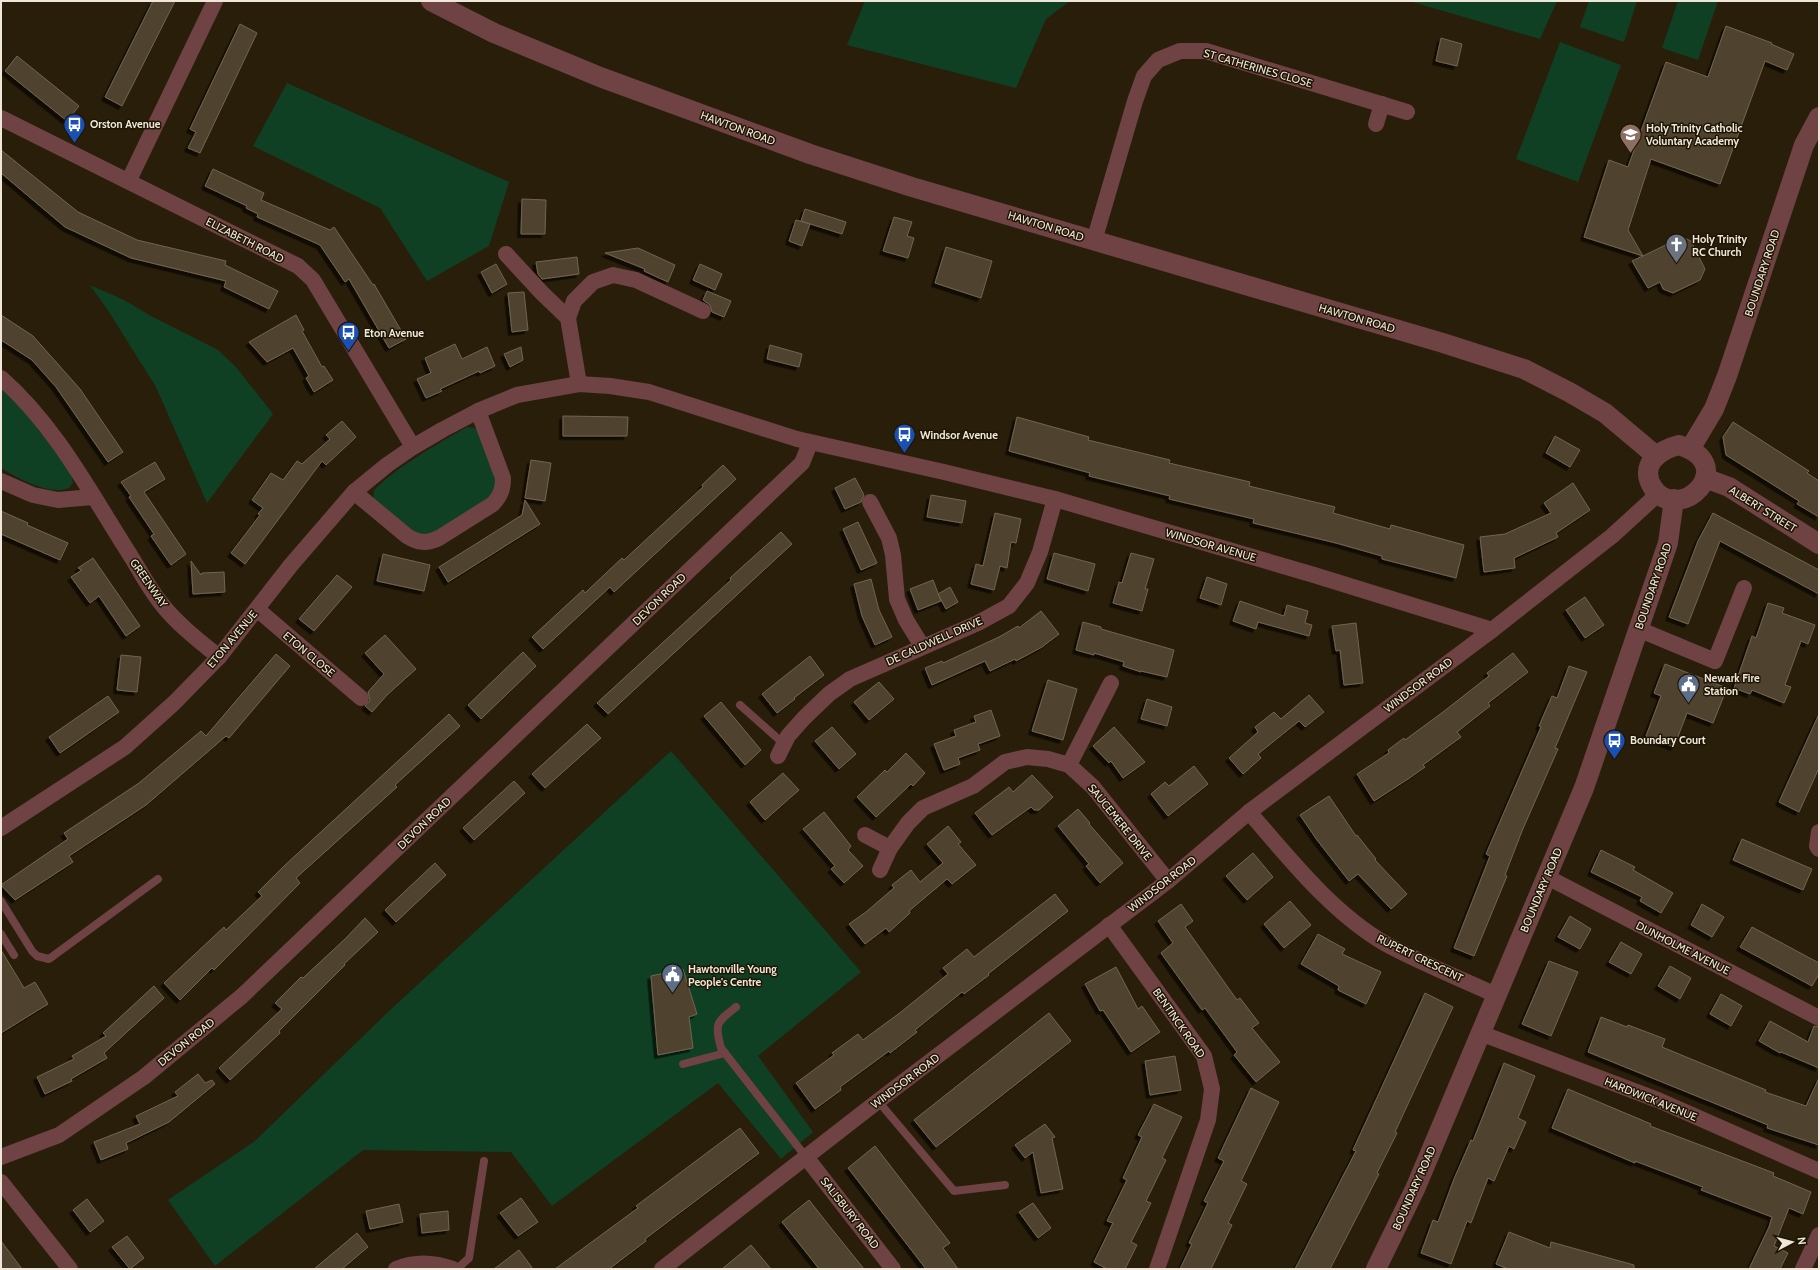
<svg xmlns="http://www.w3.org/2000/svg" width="1820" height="1270" viewBox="0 0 1820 1270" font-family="Cabin,sans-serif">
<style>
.green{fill:#0f4023}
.building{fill:#4f432f;stroke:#71654f;filter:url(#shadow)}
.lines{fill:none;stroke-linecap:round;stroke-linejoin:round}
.service{stroke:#6f4244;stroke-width:8}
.minor{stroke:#6f4244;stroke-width:16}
.tertiary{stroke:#6f4244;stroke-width:20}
.labels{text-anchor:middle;stroke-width:3;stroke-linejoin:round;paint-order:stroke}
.street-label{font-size:11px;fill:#eee7da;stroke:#1f1503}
.poi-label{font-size:11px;font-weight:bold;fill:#eee7da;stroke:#1f1503;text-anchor:start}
</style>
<defs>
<filter id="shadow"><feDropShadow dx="-3.5" dy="3.5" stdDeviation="0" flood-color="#0009"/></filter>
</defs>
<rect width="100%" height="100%" fill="#291e0a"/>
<!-- green -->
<g class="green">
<polygon points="865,1 1070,1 1046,19 1016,88 847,45"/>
<polygon points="1409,1 1557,1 1540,39"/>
<polygon points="1589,1 1637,1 1624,42 1580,27"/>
<polygon points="1678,1 1718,1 1698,60 1662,48"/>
<polygon points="1560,42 1621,65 1578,182 1516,159"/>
<polygon points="287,83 509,182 489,246 427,281 380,208 253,146"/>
<polygon points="90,285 124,300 151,316 218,350 236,367 273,414 207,503 156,387 109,312"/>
<path d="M1,388L29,417L71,473L73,483L69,488C49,496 18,478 1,468Z"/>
<path d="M467,427L475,428L478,431L498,484L488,498L437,533L419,535L373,500L374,490C401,464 434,446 467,427Z"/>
<polygon points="671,751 861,972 758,1056 813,1132 781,1159 718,1083 552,1206 511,1152 363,1150 215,1266 168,1200 255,1141 388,1012"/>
</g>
<!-- building -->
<g class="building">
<polygon points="153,1 175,1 122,106 105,97"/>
<polygon points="240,24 257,33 200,153 188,148 196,132 190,129"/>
<polygon points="1726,26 1772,43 1771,44 1794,54 1787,70 1765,61 1720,184 1651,159 1628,230 1643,256 1682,237 1691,241 1705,269 1700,280 1673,293 1663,289 1660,282 1648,288 1632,261 1643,256 1584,237 1609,160 1628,167 1666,62 1708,77"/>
<polygon points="1441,38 1462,44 1457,66 1436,61"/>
<polygon points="17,56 79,106 67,121 5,71"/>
<polygon points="1,150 78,212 137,240 226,261 225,265 278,291 269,309 224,287 226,281 131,258 65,227 1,173"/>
<polygon points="213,169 264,193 261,200 330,230 334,227 373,285 374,284 406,339 389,348 349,279 345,282 320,245 257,217 258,214 246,208 247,206 205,186"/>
<polygon points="522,199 546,200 545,234 521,234"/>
<polygon points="805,209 846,222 842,234 801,221"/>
<polygon points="894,217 912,222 907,236 914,238 908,258 883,251"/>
<polygon points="796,220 810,224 802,246 789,241"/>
<polygon points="946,247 992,261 981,298 935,283"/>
<polygon points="638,248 675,265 668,282 644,271 645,269 605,253"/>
<polygon points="577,257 579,274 542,279 538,274 536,262"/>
<polygon points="496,264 507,284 492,293 481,272"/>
<polygon points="700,264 722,274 715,290 693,280"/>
<polygon points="707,291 731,301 724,317 712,312 710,305 703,300"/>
<polygon points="524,292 528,330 512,332 508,293"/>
<polygon points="1,315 33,336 80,389 123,452 108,462 56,387 32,360 1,340"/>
<polygon points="296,315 304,330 302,331 322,367 324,366 333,380 314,392 306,378 309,376 293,348 267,362 249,342"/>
<polygon points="455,344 462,359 487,347 495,366 480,373 479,371 440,389 442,391 426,398 417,379 431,373 425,358"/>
<polygon points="770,345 802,354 799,367 767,359"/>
<polygon points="521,347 523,360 510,367 504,354"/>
<polygon points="563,416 628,417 627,436 563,436"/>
<polygon points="1017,417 1089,437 1088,440 1170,460 1169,463 1250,482 1249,486 1335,507 1333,513 1390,529 1391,525 1464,545 1456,578 1382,559 1382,556 1336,543 1253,523 1254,519 1169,499 1170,496 1089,476 1090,473 1009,451"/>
<polygon points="342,421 356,437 326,465 322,461 245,564 231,553 260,515 258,514 263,508 252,500 271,473 283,480 297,461 302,464 330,439 326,435"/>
<polygon points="1733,422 1809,471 1807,473 1819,481 1819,517 1797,504 1799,501 1726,455 1723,437"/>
<polygon points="1555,436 1580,450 1570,467 1546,453"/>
<polygon points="531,460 551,463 545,501 525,498"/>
<polygon points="155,462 165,479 144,492 186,554 171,565 151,536 154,534 129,497 131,496 121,482"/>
<polygon points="723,465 736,479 614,592 610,587 543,649 532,637 583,590 585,593 622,558 624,560 703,487 702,485"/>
<polygon points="855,478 864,495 861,502 845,509 835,488"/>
<polygon points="1573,483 1590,510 1556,533 1558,537 1514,558 1515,568 1484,572 1480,537 1505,534 1551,513 1544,503"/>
<polygon points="931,495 966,501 962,523 927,517"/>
<polygon points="525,500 540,524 448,582 439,567 522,515"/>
<polygon points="1,511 28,523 27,525 68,543 60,560 1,534"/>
<polygon points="995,513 1021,519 1016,543 1011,542 1007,568 1000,566 994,590 971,584 976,564 983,566"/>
<polygon points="1713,513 1819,570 1819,594 1720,541 1688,624 1669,617 1698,541"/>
<polygon points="858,522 877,563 861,570 843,529"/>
<polygon points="781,532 792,544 608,714 597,703 731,580 730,578"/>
<polygon points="1054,553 1095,564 1088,591 1047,579"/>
<polygon points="1131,553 1154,559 1145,589 1148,589 1142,611 1113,603 1119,582 1122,583"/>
<polygon points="383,554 430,565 424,591 377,581"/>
<polygon points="93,558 140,626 126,636 99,596 90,603 71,577 82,570 78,568"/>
<polygon points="191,561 201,575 202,573 224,572 225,592 193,594"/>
<polygon points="337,575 352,587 314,631 299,619"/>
<polygon points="1207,577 1227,584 1221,605 1200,598"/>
<polygon points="871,579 879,610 892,637 875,645 862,616 854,584"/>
<polygon points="933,580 941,601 918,610 910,589"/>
<polygon points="950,587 958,602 946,609 938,594"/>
<polygon points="1585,597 1604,625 1585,638 1566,610"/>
<polygon points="1240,601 1284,616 1287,605 1308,611 1305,623 1312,625 1309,636 1258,622 1256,629 1233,621"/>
<polygon points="1768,603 1784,608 1782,613 1815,625 1808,644 1801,641 1785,685 1791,687 1784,703 1752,690 1750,694 1734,688 1752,636 1756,638"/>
<polygon points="1041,611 1059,634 1042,647 1016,661 1015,659 990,671 985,661 932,685 925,668 942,661 943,663 999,637 1018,626 1019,628"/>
<polygon points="1083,622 1101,627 1101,629 1174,650 1167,677 1141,671 1141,672 1123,666 1124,662 1094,653 1094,655 1076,650"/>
<polygon points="1356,623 1363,683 1344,685 1340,650 1336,651 1332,626"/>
<polygon points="385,635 416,669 387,695 372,712 365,706 370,700 368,692 384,674 365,653"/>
<polygon points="523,652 536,666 481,719 468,705"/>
<polygon points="1513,653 1528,672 1488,703 1490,706 1457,732 1461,737 1423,765 1425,767 1408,779 1374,801 1357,774 1389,753 1388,750 1404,738 1405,740 1443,712 1489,676 1487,673"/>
<polygon points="276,654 290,666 229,738 226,736 146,805 69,856 73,862 15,900 1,885 68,839 64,833 139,783 201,731 206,736"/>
<polygon points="121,655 141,657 137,692 117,690"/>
<polygon points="810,656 824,675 794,698 795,699 777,713 762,694"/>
<polygon points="1665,664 1727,688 1713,723 1687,713 1674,747 1646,736 1661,696 1654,693"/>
<polygon points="1569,666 1587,672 1555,748 1558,749 1522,831 1505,875 1507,876 1474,956 1454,948 1490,856 1486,854 1541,727 1539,726 1552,696 1557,698"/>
<polygon points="1048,680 1077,689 1063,740 1032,731"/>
<polygon points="879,682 894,699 869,720 854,702"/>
<polygon points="1309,695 1324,712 1305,727 1299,721 1258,754 1261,758 1243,774 1229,758 1258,732 1255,727 1274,712 1281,719"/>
<polygon points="108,696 119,712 60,753 49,737"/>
<polygon points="1147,699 1172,707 1167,726 1141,719"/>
<polygon points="721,702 761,750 745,765 704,716"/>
<polygon points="991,710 1000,736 978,744 980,750 958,758 960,764 944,770 934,744 956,736 954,730 976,722 974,716"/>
<polygon points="449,714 460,726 395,785 397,787 375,807 296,878 300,883 214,970 212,968 180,1000 164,983 224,927 226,930 262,896 258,892 284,866"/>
<polygon points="1819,714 1819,768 1799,812 1779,802"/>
<polygon points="587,724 601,738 545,788 532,774"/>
<polygon points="832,727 856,754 839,769 815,741"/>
<polygon points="1114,727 1145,762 1123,778 1111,761 1109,763 1093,746"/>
<polygon points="906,753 925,773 913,786 911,784 876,817 857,797 885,770 887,772"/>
<polygon points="1194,766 1208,784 1168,816 1151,794 1165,782 1169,786"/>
<polygon points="783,773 799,790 765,820 750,802"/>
<polygon points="1032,775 1053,797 1039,810 1034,810 1031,807 992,835 975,813 1009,787 1013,792"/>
<polygon points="514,781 525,793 474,840 463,828"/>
<polygon points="1329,796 1356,836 1357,835 1376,859 1375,860 1407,894 1391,909 1358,874 1349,881 1317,840 1300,815"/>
<polygon points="1078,809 1090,823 1089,824 1123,863 1100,883 1086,866 1089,864 1058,826"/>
<polygon points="824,812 851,846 848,850 863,866 844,883 831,869 835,866 803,829"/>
<polygon points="948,826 961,842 958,844 976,865 952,884 947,879 909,911 910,913 889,932 886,928 865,944 849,924 866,912 894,888 892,885 911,870 920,882 943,863 927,844"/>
<polygon points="1742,839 1812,869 1803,890 1733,860"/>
<polygon points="1601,850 1635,867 1633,870 1673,893 1661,913 1640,901 1642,897 1591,872"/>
<polygon points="1253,853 1273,877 1247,900 1226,876"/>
<polygon points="435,863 446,875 396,922 385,910"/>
<polygon points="1055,894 1068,911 988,974 989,975 964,994 962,992 915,1030 917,1032 890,1053 889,1051 840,1087 841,1090 815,1109 796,1083 834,1055 832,1053 858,1034 863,1040 901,1012 948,974 943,968 967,949 974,957"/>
<polygon points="1290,901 1311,925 1284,948 1264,924"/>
<polygon points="1181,904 1193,921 1185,927 1237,1000 1240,998 1259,1023 1252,1028 1280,1062 1256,1082 1234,1055 1237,1052 1205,1008 1202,1010 1161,953 1173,943 1158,921"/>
<polygon points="1702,904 1724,917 1712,937 1691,925"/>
<polygon points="1570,916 1591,929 1580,949 1558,937"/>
<polygon points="365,918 378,932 344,964 345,965 279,1031 280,1033 230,1080 219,1068 282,1009 275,1003 301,977 303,978 345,939"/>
<polygon points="1752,927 1819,963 1819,974 1812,986 1740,947"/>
<polygon points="1318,934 1345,949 1342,954 1381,972 1366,1004 1338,990 1339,986 1301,964"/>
<polygon points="1621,942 1642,954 1631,974 1609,962"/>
<polygon points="1,950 24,988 35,982 48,1004 1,1033"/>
<polygon points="1549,961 1578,972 1551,1036 1522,1024"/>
<polygon points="1670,966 1691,978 1680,999 1658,986"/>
<polygon points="1116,967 1138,1009 1142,1006 1160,1032 1131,1052 1103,1010 1100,1011 1085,984"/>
<polygon points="683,969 697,1014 689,1017 693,1048 658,1055 651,976"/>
<polygon points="154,986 164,998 104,1053 107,1058 71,1079 72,1081 45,1094 37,1077 74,1059 72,1056 106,1036 103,1033"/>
<polygon points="1425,993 1453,1007 1395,1132 1397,1133 1377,1173 1379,1174 1330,1269 1295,1269 1356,1151 1353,1150"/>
<polygon points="1721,994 1742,1006 1731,1026 1710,1014"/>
<polygon points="1049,1013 1071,1041 936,1147 914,1120"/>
<polygon points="1601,1017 1627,1027 1628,1025 1665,1039 1662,1047 1766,1090 1765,1092 1806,1106 1819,1078 1819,1145 1767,1128 1768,1125 1588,1052"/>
<polygon points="1770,1021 1808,1042 1814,1026 1819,1027 1819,1068 1781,1052 1780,1053 1759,1041"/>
<polygon points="1175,1056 1181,1090 1150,1095 1145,1061"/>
<polygon points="1504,1063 1535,1076 1518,1118 1526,1122 1514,1149 1509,1146 1494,1181 1488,1178 1471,1223 1467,1221 1451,1264 1421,1253 1433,1220 1438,1222 1454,1179 1471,1140 1473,1141"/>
<polygon points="198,1074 205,1083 212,1080 215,1084 169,1122 126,1143 128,1149 101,1160 94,1142 140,1124 136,1116 178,1096 175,1092"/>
<polygon points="1251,1088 1279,1102 1241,1181 1247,1184 1228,1223 1232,1225 1211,1269 1180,1269 1192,1244 1189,1243 1208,1203 1204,1201 1224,1161 1218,1158"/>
<polygon points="1568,1089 1651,1124 1650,1126 1774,1173 1773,1176 1811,1192 1803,1214 1789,1208 1774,1246 1788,1253 1780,1269 1749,1269 1769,1227 1772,1217 1701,1190 1703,1187 1635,1161 1635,1163 1552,1128"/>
<polygon points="1154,1104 1182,1117 1162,1158 1166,1160 1146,1201 1151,1203 1131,1242 1137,1245 1125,1269 1107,1269 1094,1262 1113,1223 1107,1221 1127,1180 1123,1178 1142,1137 1138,1135"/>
<polygon points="1045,1124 1055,1137 1052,1138 1063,1189 1041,1193 1033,1152 1025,1158 1015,1145"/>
<polygon points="740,1128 759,1153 645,1239 646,1241 609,1269 555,1269 638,1208 636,1206"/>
<polygon points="875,1146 950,1243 943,1248 958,1269 926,1269 848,1168"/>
<polygon points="521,1198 538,1222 518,1236 500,1213"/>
<polygon points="87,1199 104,1221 90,1232 73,1210"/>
<polygon points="809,1200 831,1228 864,1269 819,1269 813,1261 782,1222"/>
<polygon points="1033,1203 1051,1228 1038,1238 1019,1212"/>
<polygon points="399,1204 403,1222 370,1229 366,1211"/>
<polygon points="448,1211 449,1230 422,1233 420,1214"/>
<polygon points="1509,1232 1550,1248 1551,1242 1634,1265 1634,1269 1508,1269 1496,1264"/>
<polygon points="357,1233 368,1247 342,1269 314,1269"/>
<polygon points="127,1236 144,1258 130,1269 112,1247"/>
<polygon points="1,1241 22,1269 1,1269"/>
<polygon points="751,1245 771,1269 722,1269"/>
<polygon points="519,1250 533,1269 494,1269"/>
</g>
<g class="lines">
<!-- service -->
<g class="service">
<polyline points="740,705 784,744"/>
<polyline points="1,901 32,951 37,956 49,959 158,879"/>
<polyline points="1,934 14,955"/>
<path d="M736,1007C717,1022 714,1023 721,1048L806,1157"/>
<polyline points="683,1064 725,1053"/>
<polyline points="878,1101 954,1191 1005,1185"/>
<polyline points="457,1269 469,1258 484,1161"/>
</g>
<!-- minor -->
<g class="minor">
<polyline points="1,118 298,266 313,280 413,447"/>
<polyline points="1376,124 1382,104"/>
<polyline points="129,180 215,1"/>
<polyline points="1094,241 1135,101 1144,76 1158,60 1180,51 1206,51 1407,112"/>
<polyline points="506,254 542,293 568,318"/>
<path d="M1,378C57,427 92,496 132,558C141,573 149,588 160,602C176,623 199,641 219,657"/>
<polyline points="579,384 568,318 574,301 593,282 613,275 636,280 703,311"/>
<polyline points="1,481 33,495 58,500 93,497"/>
<path d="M354,492L407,536C418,543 427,544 439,538L493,504C501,495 503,489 503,478L478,411"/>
<polyline points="870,502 889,538 893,555 897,599 906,620 922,646"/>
<polyline points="257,609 361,698"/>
<polyline points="1638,629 1715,661 1744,588"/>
<polyline points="778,756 788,736 804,718 829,694 850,679 978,623 1009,606 1027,583 1040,552 1055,499"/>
<polyline points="1069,765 1111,683"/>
<path d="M1249,812C1289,858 1332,913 1386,944C1421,963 1459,978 1496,995"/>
<polyline points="1,828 125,747 174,703 219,657 291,565 354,492 387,465 413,447 442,430 478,411 517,395 579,384 610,386 649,392 797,439 944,472 1055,499 1314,575 1492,630"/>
<polyline points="1819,832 1817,846 1819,849"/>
<polyline points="865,835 890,848"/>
<polyline points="880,870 890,848 908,823 923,808 973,786 1005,762 1027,757 1048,759 1069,765 1093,787 1168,881"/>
<polyline points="1547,877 1819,1018"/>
<polyline points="1109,925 1204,1056 1212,1089 1208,1120 1157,1269"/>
<polyline points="1480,1033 1658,1100 1819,1171"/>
<polyline points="1,1157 59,1135 144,1077 242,996 802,463 810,443"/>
<polyline points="806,1157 893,1269"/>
<polyline points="1,1182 70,1269"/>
<path d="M396,1269C415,1261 434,1262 453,1269"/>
<polyline points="662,1269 878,1101 1168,881 1249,812 1492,630 1612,536 1658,494"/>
<polyline points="1803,1269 1819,1235"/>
</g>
<!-- tertiary -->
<g class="tertiary">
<polyline points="431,1 494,33 600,77 810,154 912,187 1443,343 1524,369 1569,392 1605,413 1655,455"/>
<path d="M1679,445C1742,465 1679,526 1653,488C1638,465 1659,450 1679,445Z"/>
<polyline points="1690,449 1714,409 1727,376 1804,145 1819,117"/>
<polyline points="1705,478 1729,487 1819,544"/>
<polyline points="1376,1269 1415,1189 1584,788 1668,543 1674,499"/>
</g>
</g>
<!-- icons -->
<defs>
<symbol id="bus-pin" viewBox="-11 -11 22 30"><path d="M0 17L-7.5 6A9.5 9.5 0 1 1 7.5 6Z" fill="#1a4fb4" stroke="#1f1503"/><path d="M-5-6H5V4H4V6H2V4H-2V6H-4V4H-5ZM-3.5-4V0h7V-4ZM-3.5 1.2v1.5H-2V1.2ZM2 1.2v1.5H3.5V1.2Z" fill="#fff"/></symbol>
<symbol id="school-pin" viewBox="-11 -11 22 30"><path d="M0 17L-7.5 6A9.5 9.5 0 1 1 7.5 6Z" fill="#8d6e63" stroke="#1f1503"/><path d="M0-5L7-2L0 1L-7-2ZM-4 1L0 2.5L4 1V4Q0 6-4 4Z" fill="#fff"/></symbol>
<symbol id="church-pin" viewBox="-11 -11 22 30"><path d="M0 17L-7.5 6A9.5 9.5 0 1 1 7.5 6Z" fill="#6b7280" stroke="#1f1503"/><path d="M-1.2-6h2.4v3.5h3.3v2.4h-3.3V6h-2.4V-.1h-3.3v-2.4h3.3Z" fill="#fff"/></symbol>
<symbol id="civic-pin" viewBox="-11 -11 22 30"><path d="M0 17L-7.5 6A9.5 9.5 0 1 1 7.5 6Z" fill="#5c6f8a" stroke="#1f1503"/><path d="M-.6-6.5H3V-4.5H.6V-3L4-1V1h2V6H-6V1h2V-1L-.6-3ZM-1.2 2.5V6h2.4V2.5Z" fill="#fff"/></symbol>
</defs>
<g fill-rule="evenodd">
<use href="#bus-pin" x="62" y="112" width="25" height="34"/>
<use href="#school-pin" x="1618" y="122" width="25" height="34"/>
<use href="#church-pin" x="1664" y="232" width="25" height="34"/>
<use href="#bus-pin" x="336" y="320" width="25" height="34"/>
<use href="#bus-pin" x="892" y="422" width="25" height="34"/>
<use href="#civic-pin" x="1676" y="672" width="25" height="34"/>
<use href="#bus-pin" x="1602" y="728" width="25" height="34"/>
<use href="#civic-pin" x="660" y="962" width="25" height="34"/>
</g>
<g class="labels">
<!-- street labels -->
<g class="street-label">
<text transform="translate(1258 68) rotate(16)" y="4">ST CATHERINES CLOSE</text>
<text transform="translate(738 128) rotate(20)" y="4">HAWTON ROAD</text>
<text transform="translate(1046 226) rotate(17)" y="4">HAWTON ROAD</text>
<text transform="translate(245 240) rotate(27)" y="4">ELIZABETH ROAD</text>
<text transform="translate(1762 273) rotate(-72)" y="4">BOUNDARY ROAD</text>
<text transform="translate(1357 318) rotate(16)" y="4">HAWTON ROAD</text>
<text transform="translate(1763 509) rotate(32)" y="4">ALBERT STREET</text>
<text transform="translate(1211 545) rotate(16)" y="4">WINDSOR AVENUE</text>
<text transform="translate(149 583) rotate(55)" y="4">GREENWAY</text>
<text transform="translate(1653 586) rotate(-71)" y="4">BOUNDARY ROAD</text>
<text transform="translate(659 599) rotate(-44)" y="4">DEVON ROAD</text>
<text transform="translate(232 639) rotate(-50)" y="4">ETON AVENUE</text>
<text transform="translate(934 641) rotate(-24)" y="4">DE CALDWELL DRIVE</text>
<text transform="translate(309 654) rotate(40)" y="4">ETON CLOSE</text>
<text transform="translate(1418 685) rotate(-37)" y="4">WINDSOR ROAD</text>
<text transform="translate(1120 822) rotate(51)" y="4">SAUCEMERE DRIVE</text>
<text transform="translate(424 823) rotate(-44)" y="4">DEVON ROAD</text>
<text transform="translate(1162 884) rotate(-38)" y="4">WINDSOR ROAD</text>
<text transform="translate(1541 890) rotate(-67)" y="4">BOUNDARY ROAD</text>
<text transform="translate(1683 948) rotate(27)" y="4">DUNHOLME AVENUE</text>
<text transform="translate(1420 958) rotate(26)" y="4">RUPERT CRESCENT</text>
<text transform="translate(1179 1023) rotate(55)" y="4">BENTINCK ROAD</text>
<text transform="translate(186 1042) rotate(-39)" y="4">DEVON ROAD</text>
<text transform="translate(905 1081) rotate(-37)" y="4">WINDSOR ROAD</text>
<text transform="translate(1651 1099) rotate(22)" y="4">HARDWICK AVENUE</text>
<text transform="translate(1414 1188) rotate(-66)" y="4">BOUNDARY ROAD</text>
<text transform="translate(850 1213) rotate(52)" y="4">SALISBURY ROAD</text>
</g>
<!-- poi labels -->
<g class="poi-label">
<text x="90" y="128">Orston Avenue</text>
<text x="1646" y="132">Holy Trinity Catholic<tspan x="1646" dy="13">Voluntary Academy</tspan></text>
<text x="1692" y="243">Holy Trinity<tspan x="1692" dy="13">RC Church</tspan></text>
<text x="364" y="337">Eton Avenue</text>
<text x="920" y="439">Windsor Avenue</text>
<text x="1704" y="682">Newark Fire<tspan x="1704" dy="13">Station</tspan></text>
<text x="1630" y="744">Boundary Court</text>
<text x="688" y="973">Hawtonville Young<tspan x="688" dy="13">People's Centre</tspan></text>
</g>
</g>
<!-- border -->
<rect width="1820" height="1270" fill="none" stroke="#eee7da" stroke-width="4"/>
<!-- north arrow -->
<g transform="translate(1792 1242) rotate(83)" stroke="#1f1503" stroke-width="3" paint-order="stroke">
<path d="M0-3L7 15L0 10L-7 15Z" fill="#eee7da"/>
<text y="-6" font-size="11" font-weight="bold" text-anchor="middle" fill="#eee7da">N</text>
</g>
</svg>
